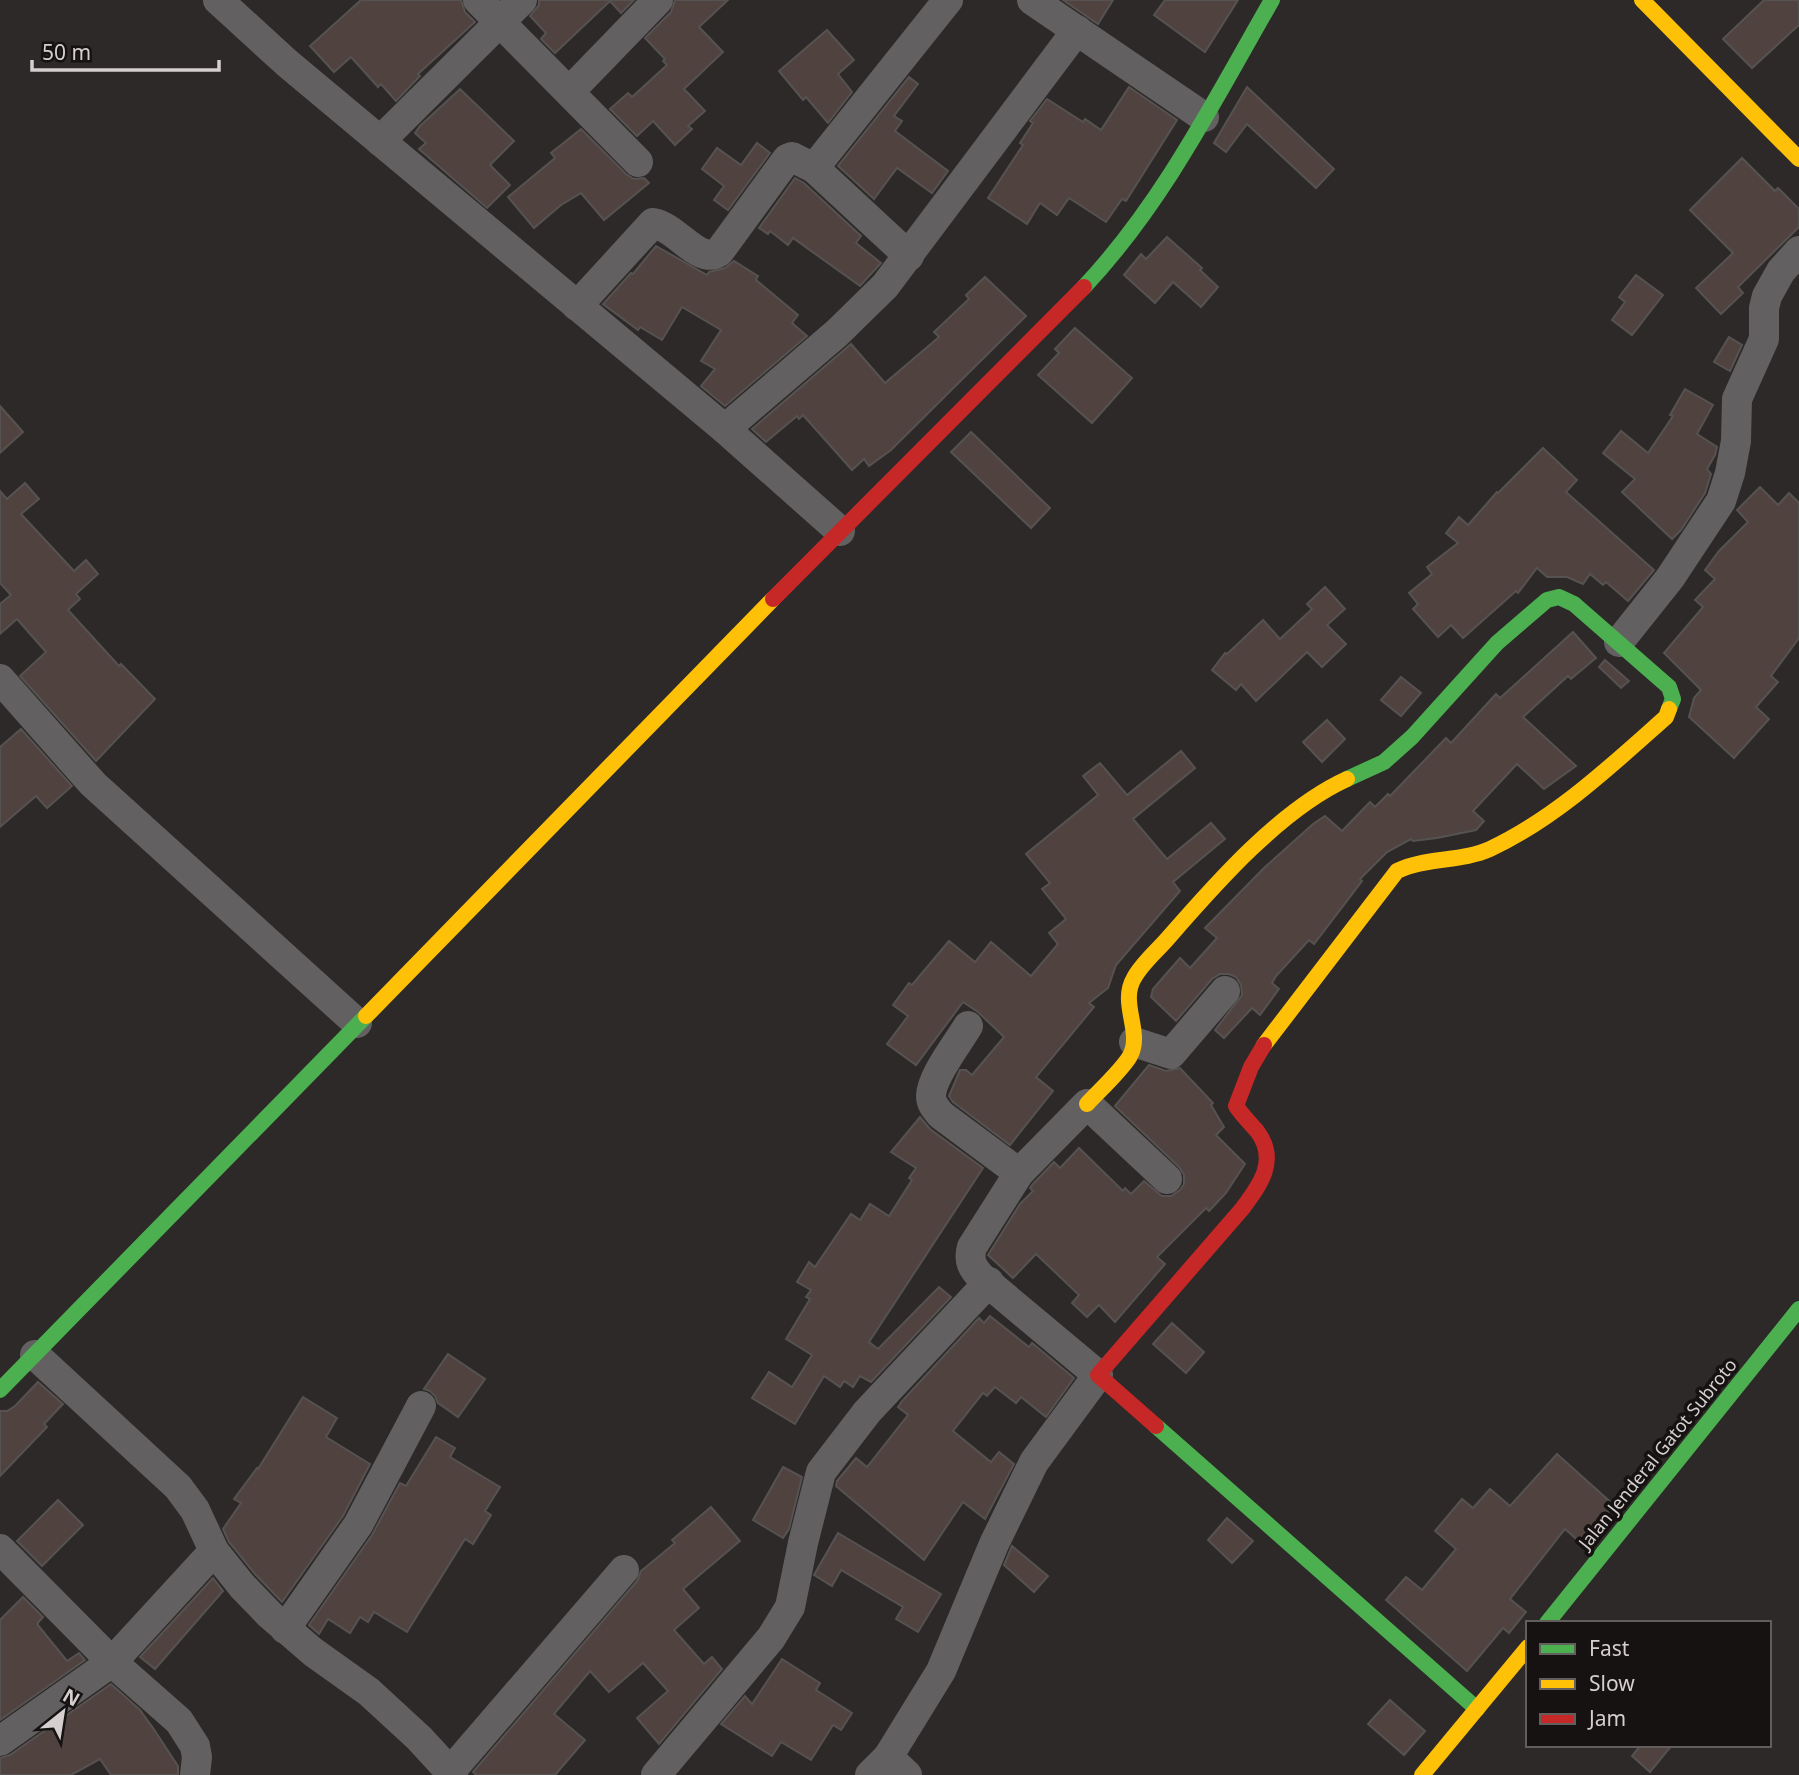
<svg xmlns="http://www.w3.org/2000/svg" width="1799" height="1775" viewBox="0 0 1799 1775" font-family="'Noto Sans',sans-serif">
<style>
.building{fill:#50433f;stroke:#565252;stroke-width:2}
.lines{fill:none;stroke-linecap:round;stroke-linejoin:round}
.street{stroke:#626061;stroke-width:30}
.fast{stroke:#4caf50;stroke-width:16}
.slow{stroke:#ffc107;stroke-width:16}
.jam{stroke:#c62828;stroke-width:16}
.labels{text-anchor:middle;stroke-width:7;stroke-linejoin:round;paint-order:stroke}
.street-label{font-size:18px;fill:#d5d0cf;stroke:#151211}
</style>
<rect width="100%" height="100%" fill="#2d2928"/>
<!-- building -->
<g class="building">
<polygon points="361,0 461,0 465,12 475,22 418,74 420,76 396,101 381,84 378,87 351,57 334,72 310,46"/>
<polygon points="539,0 634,0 621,13 610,1 555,53 541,39 546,33 530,16 539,5"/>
<polygon points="675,0 728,0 699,27 723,52 684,89 705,111 688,126 692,129 675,145 653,121 637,136 610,109 628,93 632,97 667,65 663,61 665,59 645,38 671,12"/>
<polygon points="1063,0 1113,0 1098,24"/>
<polygon points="1165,0 1238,0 1205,52 1154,15"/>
<polygon points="1764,0 1799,0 1799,25 1752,68 1723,39"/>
<polygon points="827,30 854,60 838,74 852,92 828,123 806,97 803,100 779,71"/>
<polygon points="909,77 918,84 894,116 902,121 895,131 948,171 932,193 897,168 874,199 838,166"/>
<polygon points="1129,87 1177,120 1126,201 1122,199 1106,222 1069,198 1057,215 1040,203 1027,224 988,198 1023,145 1020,143 1033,123 1030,121 1047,99 1083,122 1085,119 1101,130"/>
<polygon points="1247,87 1334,169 1316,188 1247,124 1226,152 1214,143"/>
<polygon points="460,89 514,141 490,165 510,185 487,208 419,149 426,143 415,133 420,126"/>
<polygon points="581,129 626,174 634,179 644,178 649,183 604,220 581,193 561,205 534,228 508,197 555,158 551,153"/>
<polygon points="757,143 770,153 728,210 714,200 724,186 702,169 717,148 741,165"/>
<polygon points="1742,158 1775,191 1778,188 1799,209 1799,227 1738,287 1743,293 1721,314 1696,288 1733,253 1690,210"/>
<polygon points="795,178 804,183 861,236 856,243 881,263 860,286 793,238 788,245 770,231 768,234 759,228"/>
<polygon points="1167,237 1202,268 1200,270 1218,287 1201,307 1173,282 1155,303 1124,275 1141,254 1146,259"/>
<polygon points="656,246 707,275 709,272 725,268 734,261 758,276 756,280 798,315 792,323 807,336 725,406 701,386 715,369 701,361 721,330 682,307 662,340 640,327 638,330 603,304 631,273 633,274"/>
<polygon points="1636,275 1663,295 1632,335 1612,320 1625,302 1619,297"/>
<polygon points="985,277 1026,316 891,450 869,466 864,459 852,470 803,415 799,419 797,416 766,442 752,429 851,344 885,383 939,337 934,332 969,299 966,295"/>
<polygon points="1075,328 1132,378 1092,423 1038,375 1059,353 1055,349"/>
<polygon points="1729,337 1742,345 1730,371 1714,362"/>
<polygon points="1685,389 1713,405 1697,434 1717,447 1715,455 1707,469 1711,474 1705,493 1681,530 1672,539 1622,492 1635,479 1603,453 1621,431 1648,453 1673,416 1670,415"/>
<polygon points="0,406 23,432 0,453"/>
<polygon points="971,432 1050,508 1031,528 951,452"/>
<polygon points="1543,448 1577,480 1566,492 1654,570 1628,601 1606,582 1603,585 1590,574 1583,584 1567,577 1547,577 1537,568 1518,593 1516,591 1463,638 1451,625 1438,637 1413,609 1418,604 1409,593 1432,574 1427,567 1458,543 1446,533 1459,517 1468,525 1497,492 1498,493"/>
<polygon points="25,483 39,499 21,514 74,571 86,560 98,574 76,594 80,599 68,610 119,666 121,664 155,699 96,761 20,676 46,652 17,619 0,634 0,604 11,595 0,583 0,491 7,499"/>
<polygon points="1760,487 1778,505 1789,493 1799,503 1799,638 1771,676 1778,682 1756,707 1769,719 1734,758 1689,717 1694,698 1701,690 1664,653 1703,607 1695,600 1715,579 1705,570 1719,551 1748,522 1737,510"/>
<polygon points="1325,587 1345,609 1327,625 1346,644 1322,667 1307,652 1256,701 1241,684 1236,690 1212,670 1225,653 1227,654 1263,620 1280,639 1312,609 1307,604"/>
<polygon points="1573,632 1596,658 1571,679 1568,676 1523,717 1576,766 1544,789 1517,764 1473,811 1484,821 1476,830 1437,838 1413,841 1411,839 1387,852 1360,879 1362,881 1314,944 1309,940 1276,976 1272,983 1279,989 1260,1015 1252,1008 1224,1038 1215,1030 1242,995 1241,985 1236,977 1229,974 1220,974 1212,979 1176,1021 1151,997 1153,989 1180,958 1190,968 1217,938 1205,928 1265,867 1313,824 1325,816 1342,831 1370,802 1375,807 1388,794 1390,796 1446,738 1451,743 1496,694 1500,698"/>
<polygon points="1605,660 1629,681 1621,688 1599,667"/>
<polygon points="1401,677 1421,693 1401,716 1381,700"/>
<polygon points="1327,720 1345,739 1322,762 1303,742"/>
<polygon points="21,729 72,786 47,808 36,796 0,827 0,747"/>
<polygon points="1181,751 1195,768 1133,819 1167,859 1211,823 1225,839 1173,882 1180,891 1116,965 1108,988 1089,1003 1094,1007 1036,1077 1053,1091 1010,1145 953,1102 949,1096 960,1070 966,1070 972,1075 1004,1037 978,1012 963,1002 916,1065 887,1044 908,1016 893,1005 909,983 912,985 949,941 975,962 991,942 1031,976 1058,944 1049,933 1066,919 1042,889 1050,883 1026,854 1098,795 1083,776 1100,763 1127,795"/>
<polygon points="1149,1065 1166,1071 1180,1068 1213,1103 1211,1105 1224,1127 1216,1135 1245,1164 1226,1193 1209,1211 1206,1208 1157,1257 1165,1264 1115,1322 1099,1305 1087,1317 1072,1303 1079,1295 1036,1254 1013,1278 988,1255 1020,1204 1033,1191 1030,1188 1033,1184 1054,1162 1060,1168 1079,1148 1123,1191 1125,1188 1131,1194 1144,1181 1162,1196 1171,1196 1180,1190 1184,1184 1184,1175 1179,1167 1115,1106"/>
<polygon points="920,1117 930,1129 983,1168 869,1342 878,1349 939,1287 951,1297 871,1382 860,1376 853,1387 844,1381 840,1387 824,1376 795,1424 752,1398 769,1372 792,1387 812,1355 786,1339 810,1299 806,1297 811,1290 797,1282 809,1262 815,1267 851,1214 860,1220 870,1204 889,1216 912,1180 909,1178 916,1168 891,1152"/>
<polygon points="990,1316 1029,1347 1032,1343 1074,1378 1046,1417 1021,1397 1016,1403 995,1387 987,1396 983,1393 953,1431 991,1462 999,1452 1014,1464 985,1519 963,1502 924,1560 836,1486 837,1481 856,1458 867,1467 908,1415 898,1407 902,1401 979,1318 984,1323"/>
<polygon points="1172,1323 1204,1352 1186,1373 1153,1344"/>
<polygon points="448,1354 485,1379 458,1417 438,1403 435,1396 430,1391 424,1389"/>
<polygon points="38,1382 63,1404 44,1424 47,1427 0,1476 0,1411 7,1411 15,1406"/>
<polygon points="303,1397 337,1418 326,1437 370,1464 343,1516 282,1602 255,1574 229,1542 223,1529 241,1503 234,1499 257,1468 258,1469"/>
<polygon points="436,1437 455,1448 450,1457 500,1487 485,1511 491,1515 473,1544 465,1539 407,1632 374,1612 368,1622 360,1617 350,1633 328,1619 319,1634 309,1625 372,1535 400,1483 406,1486"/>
<polygon points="1557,1454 1614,1505 1582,1544 1565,1529 1510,1599 1526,1612 1509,1633 1503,1628 1467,1671 1386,1600 1406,1577 1422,1590 1456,1549 1435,1531 1462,1499 1473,1508 1490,1489 1510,1506"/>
<polygon points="783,1467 802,1477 789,1529 783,1538 753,1520"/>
<polygon points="58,1500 83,1525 42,1566 17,1541"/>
<polygon points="711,1507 740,1541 683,1589 699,1608 674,1630 704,1664 712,1657 722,1669 659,1744 637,1718 668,1691 643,1663 609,1692 590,1671 554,1714 585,1740 555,1775 476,1775 473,1772 637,1581 641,1571 675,1543 672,1540"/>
<polygon points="1227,1518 1253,1541 1232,1563 1208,1540"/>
<polygon points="838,1533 941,1594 918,1632 896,1619 903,1607 841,1570 832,1586 814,1575"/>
<polygon points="1012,1546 1048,1576 1034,1592 1004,1565"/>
<polygon points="213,1578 223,1591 155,1669 140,1657"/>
<polygon points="23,1597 43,1617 37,1624 67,1661 79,1653 85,1660 0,1720 0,1620"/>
<polygon points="782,1659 820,1683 816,1690 852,1713 841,1730 833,1725 811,1760 781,1742 772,1756 721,1724 745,1696 752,1704"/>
<polygon points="111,1684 140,1710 153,1728 178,1766 178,1775 111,1775 100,1759 71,1775 0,1775 0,1758 10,1755"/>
<polygon points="1390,1700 1425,1731 1404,1755 1368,1724"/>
<polygon points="1641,1745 1672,1745 1650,1772 1632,1756"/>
</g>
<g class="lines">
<!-- street -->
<g class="street">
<polyline points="218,0 287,63 725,429 840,531"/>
<polyline points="478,0 638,162"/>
<polyline points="1032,0 1204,117"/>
<polyline points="570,91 658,0"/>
<polyline points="380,141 522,0"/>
<polyline points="814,168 948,0"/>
<path d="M577,306L653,223C677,227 698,265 719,252L787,159L792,157L814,168L909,256"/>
<polyline points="725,429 837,333 885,286 1077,30"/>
<polyline points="1619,642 1670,578 1721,501 1730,473 1736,441 1737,399 1764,339 1764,308 1767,296 1781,271 1799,251"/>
<polyline points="0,679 93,784 357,1023"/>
<path d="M968,1026C958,1043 931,1077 931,1096C931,1104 936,1109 941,1115L1019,1173"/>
<polyline points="1134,1042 1171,1054 1225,991"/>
<polyline points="35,1355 178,1487 195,1510 214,1551 242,1586 270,1615 313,1652 369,1692 419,1738 453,1775"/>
<polyline points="0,1549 112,1662 179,1721 195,1746 197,1757 195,1775"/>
<polyline points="285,1629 358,1525 421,1406"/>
<polyline points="0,1741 112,1662 214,1551"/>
<polyline points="888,1757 907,1775"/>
<polyline points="450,1772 624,1570"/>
<polyline points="656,1775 771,1638 790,1607 803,1543 821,1472 867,1412 989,1282"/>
<path d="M870,1775L888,1757L941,1671L994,1544L1034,1462L1098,1375L982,1278C972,1268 968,1260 972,1247L1019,1173L1087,1104L1167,1179"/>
</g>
<!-- fast -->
<g class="fast">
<path d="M1084,287C1163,203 1215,99 1272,0"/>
<polyline points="1347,779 1384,762 1412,737 1497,643 1547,600 1559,597 1574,604 1669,687 1673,699 1669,709"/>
<polyline points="0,1390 366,1016"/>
<polyline points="1156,1426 1477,1709"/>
<polyline points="1547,1623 1799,1309"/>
</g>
<!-- slow -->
<g class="slow">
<polyline points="1642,0 1799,159"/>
<polyline points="366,1016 773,599"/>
<path d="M1264,1045L1397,871C1426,857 1461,862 1490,849C1556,818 1612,765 1666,717L1669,709"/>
<path d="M1087,1104C1099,1091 1122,1070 1130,1056C1143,1032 1119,1003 1134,978C1142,963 1158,950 1169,937C1216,883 1281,809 1347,779"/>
<polyline points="1422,1775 1528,1647"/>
</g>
<!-- jam -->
<g class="jam">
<polyline points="773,599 1084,287"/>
<path d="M1156,1426L1098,1375L1242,1209C1260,1185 1279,1160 1257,1131C1250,1123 1242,1115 1236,1106L1251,1067L1264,1045"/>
</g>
</g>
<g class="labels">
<!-- street labels -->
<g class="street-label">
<text transform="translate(1658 1454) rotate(-51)" y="6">Jalan Jenderal Gatot Subroto</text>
</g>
</g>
<!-- legend -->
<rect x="1526" y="1621" width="245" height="126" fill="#151211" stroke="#625e5d" stroke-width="2"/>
<rect x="1540" y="1644" width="35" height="10" fill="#4caf50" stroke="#625e5d" stroke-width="2"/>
<text x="1589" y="1656" font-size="21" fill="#d5d0cf">Fast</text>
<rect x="1540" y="1679" width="35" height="10" fill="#ffc107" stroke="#625e5d" stroke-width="2"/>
<text x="1589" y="1691" font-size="21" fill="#d5d0cf">Slow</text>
<rect x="1540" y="1714" width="35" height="10" fill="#c62828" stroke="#625e5d" stroke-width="2"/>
<text x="1589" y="1726" font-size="21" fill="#d5d0cf">Jam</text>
<!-- north arrow -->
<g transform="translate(63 1712) rotate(30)" stroke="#151211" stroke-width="5" paint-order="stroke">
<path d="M0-5L12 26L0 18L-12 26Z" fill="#d5d0cf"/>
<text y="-10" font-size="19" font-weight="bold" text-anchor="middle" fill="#d5d0cf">N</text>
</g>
<!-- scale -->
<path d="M32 60v10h187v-10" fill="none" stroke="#d5d0cf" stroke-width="3.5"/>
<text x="42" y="60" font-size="21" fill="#d5d0cf" stroke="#151211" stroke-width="5" paint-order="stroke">50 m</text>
</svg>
